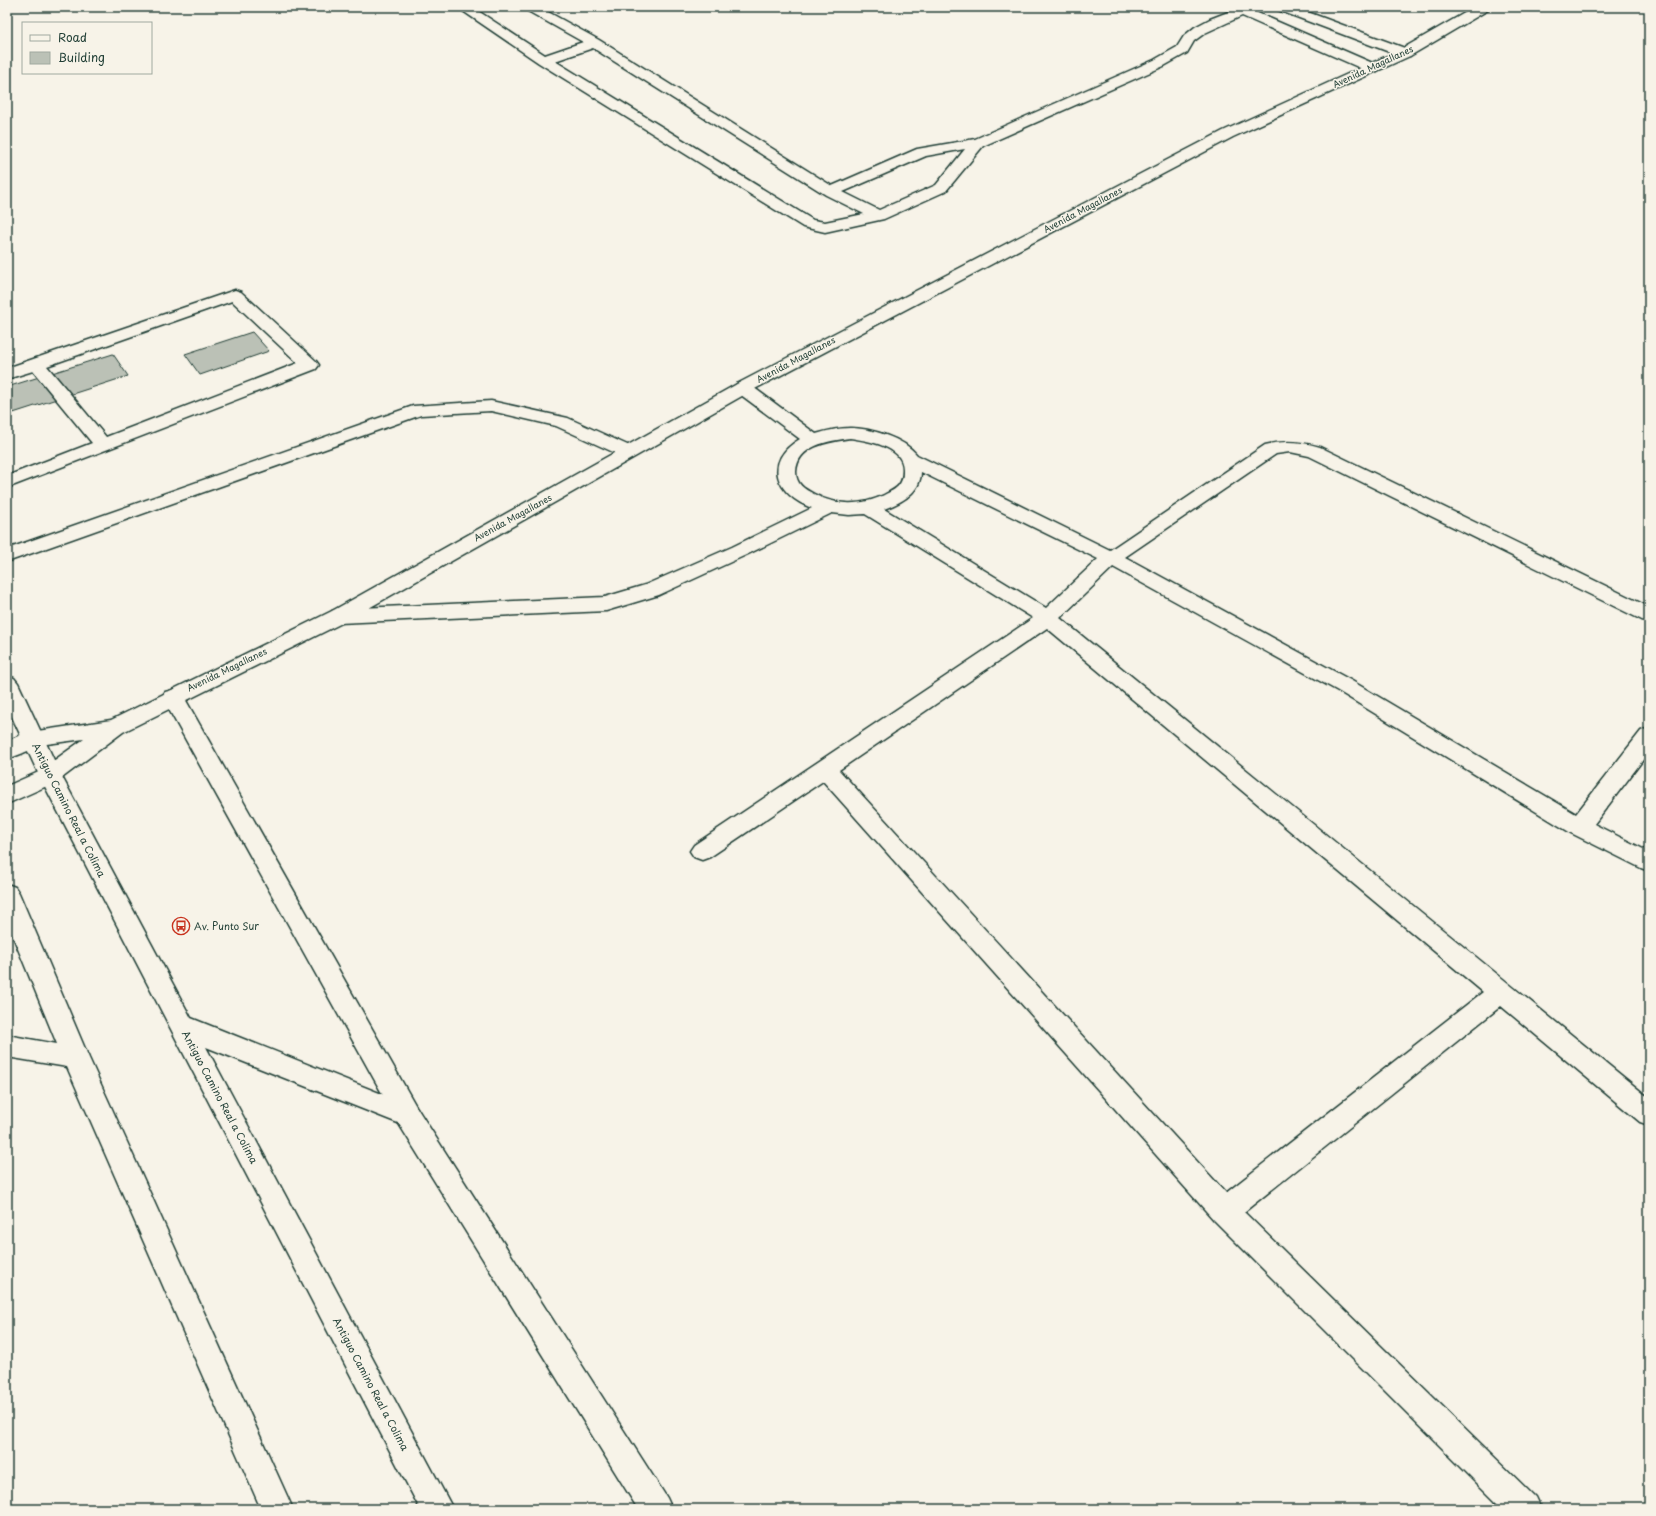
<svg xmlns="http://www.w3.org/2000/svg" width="1656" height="1516" viewBox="0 0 1656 1516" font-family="'Playpen Sans',sans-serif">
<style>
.building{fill:#bbc1b6;stroke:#1f3d34}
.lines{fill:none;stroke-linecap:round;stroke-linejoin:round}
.service-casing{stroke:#1f3d34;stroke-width:3}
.minor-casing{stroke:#1f3d34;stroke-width:3}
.tertiary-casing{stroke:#1f3d34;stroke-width:3}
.secondary-casing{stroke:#1f3d34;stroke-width:3}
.primary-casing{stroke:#1f3d34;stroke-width:3}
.service{fill:#f7f3e8;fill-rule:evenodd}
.minor{fill:#f7f3e8;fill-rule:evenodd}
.tertiary{fill:#f7f3e8;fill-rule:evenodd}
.secondary{fill:#f7f3e8;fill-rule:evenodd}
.primary{fill:#f7f3e8;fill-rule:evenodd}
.labels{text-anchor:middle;stroke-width:3;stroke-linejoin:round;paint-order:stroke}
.far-street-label{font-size:9px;fill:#1f3d34;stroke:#f7f3e8}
.street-label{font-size:10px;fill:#1f3d34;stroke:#f7f3e8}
.poi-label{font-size:10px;fill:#1f3d34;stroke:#f7f3e8;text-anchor:start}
</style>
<rect width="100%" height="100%" fill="#f7f3e8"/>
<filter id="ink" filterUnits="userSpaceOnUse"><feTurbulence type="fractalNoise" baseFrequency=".025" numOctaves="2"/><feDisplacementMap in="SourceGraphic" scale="8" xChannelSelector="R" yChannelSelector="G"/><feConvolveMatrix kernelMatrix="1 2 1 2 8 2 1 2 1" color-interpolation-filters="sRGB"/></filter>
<g filter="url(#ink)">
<!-- building -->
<g class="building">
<polygon points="252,332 269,351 200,375 185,354"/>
<polygon points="113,354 128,376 7,415 7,387"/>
</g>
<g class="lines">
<defs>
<g id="service">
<path d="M457,7H472L545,55L583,42L526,10L524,7H539L599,40L832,186L917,149L975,139L1154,60L1177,47L1184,36L1195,27L1210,19L1241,7H1258L1253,11L1377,65L1379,68L1377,71H1367L1242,16L1205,33L1194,41L1187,53L1164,66L983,146L946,191L884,219L825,232L803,227L539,63ZM593,48L826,195L864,214L825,222L813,220L555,61ZM965,149L936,185L879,210L843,192L926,156Z"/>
<polygon points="1276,7 1294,7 1410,50 1412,53 1410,56 1400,56 1278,10"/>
<path d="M235,290L241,292L316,361L319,365L316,369L7,488V476L92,443L33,371L7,379V368ZM232,301L298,363L106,437L47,366Z"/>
<polygon points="491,401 568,418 634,448 637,452 634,456 628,457 622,456 556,426 491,411 421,415 7,562 7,549 413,406"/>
</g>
<g id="minor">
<path d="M743,383L749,384L816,434C826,431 838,428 850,428C870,428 904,438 917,455L1110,550L1265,445C1284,440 1302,442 1320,447L1649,607V622L1642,620L1309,456L1290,452L1276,454L1125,557L1352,681L1576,814L1641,731L1649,728V752L1594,824L1649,852V871L1641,868L1571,833L1338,691L1113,567L1060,618L1649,1098V1125L1640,1122L1501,1006L1244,1212L1536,1498L1541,1509H1503L1214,1220L823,781L710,857L702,860L694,857L690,851L694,845L1033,618L865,514L849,515L832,513L746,555L659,595L606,611L339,623L332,621L329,616L332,611L339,609L605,597L645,585L732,547L812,508C776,495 762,461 800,439L737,392L734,388L737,384ZM850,438C868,441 904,446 903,470C903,475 903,480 899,485C896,489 890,492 884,495C862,506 836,506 814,494C804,489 796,484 796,472C797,445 829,441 850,438ZM921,472L1098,559L1046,608L884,509C901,503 921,492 921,472ZM1047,628L1483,992L1226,1193L839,770Z"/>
<polygon points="173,690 181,692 184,697 417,1108 667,1498 672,1509 638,1509 399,1124 162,697 165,692"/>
</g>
<polygon id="tertiary" points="1475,7 1490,7 1488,10 1410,56 1233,137 749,392 346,621 123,732 58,781 50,783 42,781 39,775 42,769 84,739 32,746 24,743 21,738 24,733 111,720 332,611 737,384 1223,131 1400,50"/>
<g id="secondary">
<path d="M32,730L40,733L43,738C37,749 19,755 7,759V741Z"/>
<polygon points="50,767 58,769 61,775 58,781 7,804 7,786"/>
</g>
<g id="primary">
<polygon points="7,676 14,678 18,683 61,775 191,1018 417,1108 421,1116 417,1124 408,1127 206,1047 453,1509 420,1509 39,775 7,706"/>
<polygon points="7,884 15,887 19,893 89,1058 293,1509 261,1509 67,1067 7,1057 7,1035 57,1044 7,922"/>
</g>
</defs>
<!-- service casing -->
<use href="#service" class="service-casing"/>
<!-- minor casing -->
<use href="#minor" class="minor-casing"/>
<!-- tertiary casing -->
<use href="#tertiary" class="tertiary-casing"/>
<!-- secondary casing -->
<use href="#secondary" class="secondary-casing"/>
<!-- primary casing -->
<use href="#primary" class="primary-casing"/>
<!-- service -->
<use href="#service" class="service"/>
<!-- minor -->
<use href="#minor" class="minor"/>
<!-- tertiary -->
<use href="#tertiary" class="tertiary"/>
<!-- secondary -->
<use href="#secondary" class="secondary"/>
<!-- primary -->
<use href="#primary" class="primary"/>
</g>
</g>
<!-- icons -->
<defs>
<symbol id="bus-ring" viewBox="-11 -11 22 22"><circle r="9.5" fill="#f7f3e8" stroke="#c8321e" stroke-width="1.5"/><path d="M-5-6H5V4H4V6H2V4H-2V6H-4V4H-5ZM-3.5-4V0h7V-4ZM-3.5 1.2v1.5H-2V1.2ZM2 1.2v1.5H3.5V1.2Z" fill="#c8321e"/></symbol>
</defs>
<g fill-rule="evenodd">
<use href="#bus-ring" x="171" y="916" width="20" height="20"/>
</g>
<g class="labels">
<!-- far-street labels -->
<g class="far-street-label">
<text transform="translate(1373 67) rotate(-25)" y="3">Avenida Magallanes</text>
<text transform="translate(1083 210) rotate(-28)" y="3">Avenida Magallanes</text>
<text transform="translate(796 360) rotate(-28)" y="3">Avenida Magallanes</text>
<text transform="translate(513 518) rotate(-29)" y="3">Avenida Magallanes</text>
<text transform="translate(227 670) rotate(-26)" y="3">Avenida Magallanes</text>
</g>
<!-- street labels -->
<g class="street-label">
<text transform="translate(69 810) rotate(63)" y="4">Antiguo Camino Real a Colima</text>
<text transform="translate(220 1097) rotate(62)" y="4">Antiguo Camino Real a Colima</text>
<text transform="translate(371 1384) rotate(62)" y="4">Antiguo Camino Real a Colima</text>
</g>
<!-- poi labels -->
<g class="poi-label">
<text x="194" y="930">Av. Punto Sur</text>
</g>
</g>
<!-- margin -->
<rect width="1656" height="1516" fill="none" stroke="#f7f3e8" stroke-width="24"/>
<rect x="12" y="12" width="1632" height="1492" fill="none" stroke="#1f3d34" stroke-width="1.5" filter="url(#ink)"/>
<!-- legend -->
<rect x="22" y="22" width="130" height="52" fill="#f7f3e8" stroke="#a1aaa0"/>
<rect x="30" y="35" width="20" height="6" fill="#f7f3e8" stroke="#a1aaa0"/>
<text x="58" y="42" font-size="12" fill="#1f3d34">Road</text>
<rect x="30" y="52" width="20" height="12" fill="#bbc1b6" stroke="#a1aaa0"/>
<text x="58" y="62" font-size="12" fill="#1f3d34">Building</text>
</svg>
